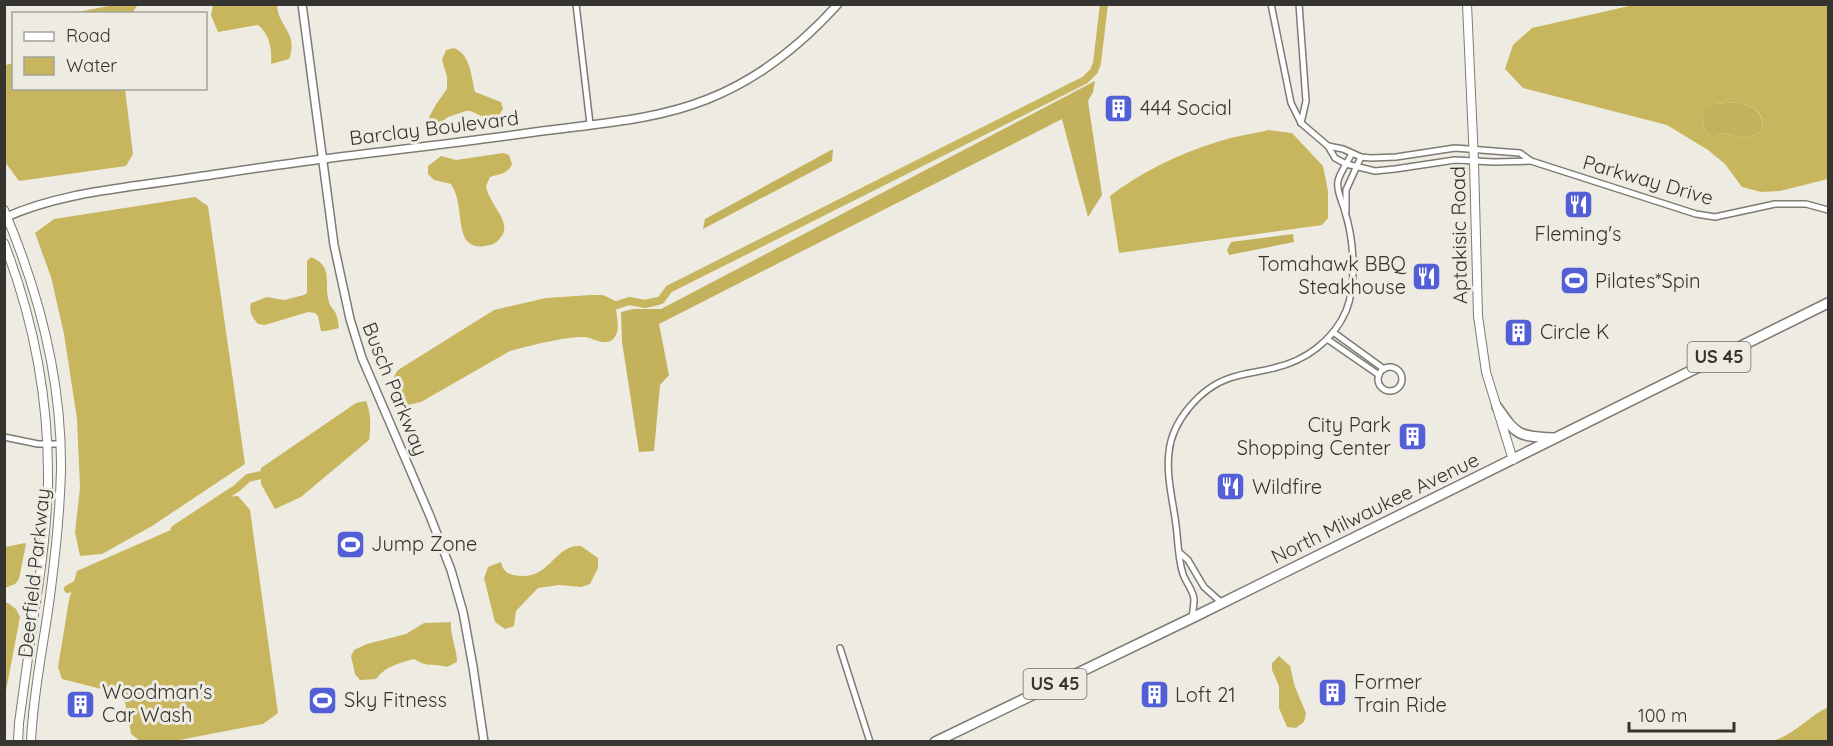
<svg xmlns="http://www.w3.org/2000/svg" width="1833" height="746" viewBox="0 0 1833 746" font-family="Quicksand,sans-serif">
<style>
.forest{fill:#c4b15b}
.water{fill:#c8b65f;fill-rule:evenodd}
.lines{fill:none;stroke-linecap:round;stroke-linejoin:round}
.canal{stroke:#c8b65f;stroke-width:8}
.minor-casing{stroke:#7d7b72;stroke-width:8}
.tertiary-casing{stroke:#7d7b72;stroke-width:10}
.secondary-casing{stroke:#7d7b72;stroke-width:10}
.primary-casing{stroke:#7d7b72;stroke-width:12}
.minor{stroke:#fff;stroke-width:5}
.tertiary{stroke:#fff;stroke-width:7}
.secondary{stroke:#fff;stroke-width:8}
.primary{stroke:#fff;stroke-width:9}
.labels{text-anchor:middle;stroke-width:6;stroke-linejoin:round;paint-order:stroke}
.shield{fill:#eeece2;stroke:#6c6b65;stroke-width:1.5}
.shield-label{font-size:18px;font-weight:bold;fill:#353430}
.poi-label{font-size:20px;fill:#353430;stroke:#eeece2;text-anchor:start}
.street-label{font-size:20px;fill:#353430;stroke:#eeece2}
</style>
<rect width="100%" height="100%" fill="#eeece2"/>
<!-- forest -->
<g class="forest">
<polygon points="1095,81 1093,92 1088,101 1102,195 1088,217 1062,119 659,324 669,375 660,385 654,451 639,452 622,342 621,312 633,309 661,309"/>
<path d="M1737,102C1755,108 1762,109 1763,130C1750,140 1740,139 1725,133L1713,137C1700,128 1702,122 1704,108L1715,104Z"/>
<polygon points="833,149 832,161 703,229 705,219"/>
<polygon points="1293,234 1294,242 1229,255 1227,250 1231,242"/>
</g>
<!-- water -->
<g class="water">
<path d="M1638,4L1828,5V179L1780,191L1761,192L1742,187L1725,164L1708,150L1667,125L1523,88L1505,69L1513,45L1532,28ZM1737,102C1755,108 1763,109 1763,130C1750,140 1740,139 1725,133L1713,137C1700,128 1701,122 1705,108L1715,104Z"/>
<polygon points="114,5 137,6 132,13 72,13"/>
<path d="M213,5H277C278,27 299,33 289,59L271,64C272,49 270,35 258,25L218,32L211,15Z"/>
<path d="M454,48C471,55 471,76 475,92L501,102L503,109L499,115L481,116L471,111H466L448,117L437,125L432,123L429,117L437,103L447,89V77L442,60L446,50Z"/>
<polygon points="13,63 14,88 125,89 133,154 126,166 19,181 5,162 5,65"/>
<path d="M1269,130L1292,133L1323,166L1328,191V218L1322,225L1119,253L1110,196C1140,173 1178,154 1214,143C1231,137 1251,134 1269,130Z"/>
<path d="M503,153L509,155L512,164C508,174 500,174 490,177L486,186C487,190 488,195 491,199C496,210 511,225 501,237C498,241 495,244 490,245C482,247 475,248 468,242C457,231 463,202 451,184L434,180L428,174V166L441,156L456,160Z"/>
<polygon points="195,197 208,206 245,464 152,526 102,554 80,556 75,532 80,488 77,419 64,334 51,277 35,233 54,219"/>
<path d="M311,257C335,267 323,284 329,302C330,307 335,310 336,314C338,318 338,324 339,328L326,331H321L318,316L315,313L308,312L265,325L258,324C253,318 248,311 251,303L267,297L284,300L304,295L307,293V261Z"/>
<path d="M591,295H603L622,304L616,309C617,319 621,333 612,340C604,346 593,338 585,337C567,336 528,346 510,351L421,402L407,405L397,400C391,387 389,383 398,370L494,310L546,298Z"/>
<path d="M366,401C371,413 371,426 369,440L301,497L275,509L261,484V468L356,403Z"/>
<polygon points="238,496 250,510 278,713 263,724 174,741 140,741 131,734 125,702 113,692 62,679 58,667 69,600 77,571 182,525 222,497"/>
<polygon points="25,543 26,544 19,579 15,584 5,588 5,547"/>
<path d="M575,546H581L598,558V568L590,584L581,587L559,585L538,588L516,611L514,626L505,629L495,622L484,578L488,567L501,562C503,569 505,573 513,575C548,582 551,551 575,546Z"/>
<polygon points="4,603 8,603 16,609 20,617 5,696"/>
<path d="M451,622C450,636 457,648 457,662L447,667C433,663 428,668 414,659C399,663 386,666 376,679L360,680L355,674L351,656L354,650L367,644L406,634L424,623Z"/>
<polygon points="1279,656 1290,666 1295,687 1306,713 1304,722 1296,728 1287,727 1279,708 1279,686 1272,670 1272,663"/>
<path d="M1828,707V741H1772C1793,736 1809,716 1828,707Z"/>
</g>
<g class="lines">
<!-- canal -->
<g class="canal">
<polyline points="614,306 629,301 645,304 658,301 661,300 669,289 1085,80 1094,71 1097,63 1104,4"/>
<polyline points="175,529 237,488 248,478 261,475 268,470"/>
<polyline points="68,589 81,582"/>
</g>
<defs>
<g id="minor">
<polyline points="576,4 590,124"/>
<polyline points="1271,4 1291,103 1301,123 1328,146 1335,158 1346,164 1375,171 1395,169 1455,160 1494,162 1531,161"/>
<polyline points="1299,4 1306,101 1301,123"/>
<polyline points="1328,146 1343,149 1361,157 1371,158 1396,157 1455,148 1520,153 1531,161 1696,214 1715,217 1775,204 1806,204 1828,210"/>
<polyline points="1346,211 1346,190 1361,157"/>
<polyline points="1333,332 1384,369"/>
<polyline points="1327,339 1379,375"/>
<circle cx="1390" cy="379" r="12"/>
<polyline points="4,437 38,444 60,444"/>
<polyline points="1180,553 1188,560 1204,587 1222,603"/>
<path d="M1192,617C1193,611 1194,605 1194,599C1193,590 1186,583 1183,574C1178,560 1178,539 1176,525C1173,501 1166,476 1169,452C1172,421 1200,388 1230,378C1244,373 1259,372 1274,368C1305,361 1333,341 1346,311C1357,284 1354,240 1345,212C1343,202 1336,192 1338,181C1340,172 1348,162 1352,153"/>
<polyline points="840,648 870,742"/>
</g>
<g id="tertiary">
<polyline points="302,4 334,245 350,319 362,358 430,516 451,570 463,612 473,667 484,742"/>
<path d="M4,218C59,193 118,189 176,180C225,173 275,165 324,159C394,150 465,142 535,132C592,124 654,121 708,99C759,79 801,45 838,4"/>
</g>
<g id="secondary">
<polyline points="1467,4 1474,162 1478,316 1486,372 1513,460"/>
<path d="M4,210C39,292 62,381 61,470C60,510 56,549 51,588C45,639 33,690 31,742"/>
<path d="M4,243C34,320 49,400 48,483C47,527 41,571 34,614C29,650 24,686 19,723L18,742"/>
</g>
<g id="primary">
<path d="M1497,407C1517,436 1518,436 1554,438"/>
<polyline points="935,742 1192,618 1828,303"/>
</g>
</defs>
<!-- minor casing -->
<use href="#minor" class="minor-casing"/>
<!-- tertiary casing -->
<use href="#tertiary" class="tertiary-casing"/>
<!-- secondary casing -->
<use href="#secondary" class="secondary-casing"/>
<!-- primary casing -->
<use href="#primary" class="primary-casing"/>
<!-- minor -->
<use href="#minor" class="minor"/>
<!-- tertiary -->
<use href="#tertiary" class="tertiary"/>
<!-- secondary -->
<use href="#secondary" class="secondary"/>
<!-- primary -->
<use href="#primary" class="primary"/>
</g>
<!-- icons -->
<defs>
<symbol id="building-square" viewBox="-11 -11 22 22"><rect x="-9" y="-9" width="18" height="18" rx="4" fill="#535fd6" stroke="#eeece2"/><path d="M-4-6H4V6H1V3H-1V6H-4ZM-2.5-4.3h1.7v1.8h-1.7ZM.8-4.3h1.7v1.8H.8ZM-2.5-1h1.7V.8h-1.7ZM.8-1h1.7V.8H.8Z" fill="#fff"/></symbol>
<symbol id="restaurant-square" viewBox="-11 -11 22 22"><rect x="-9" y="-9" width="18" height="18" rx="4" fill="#535fd6" stroke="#eeece2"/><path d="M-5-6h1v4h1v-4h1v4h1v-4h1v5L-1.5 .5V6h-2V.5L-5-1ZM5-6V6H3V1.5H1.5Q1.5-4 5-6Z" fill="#fff"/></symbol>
<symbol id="stadium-square" viewBox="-11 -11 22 22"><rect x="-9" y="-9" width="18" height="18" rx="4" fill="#535fd6" stroke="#eeece2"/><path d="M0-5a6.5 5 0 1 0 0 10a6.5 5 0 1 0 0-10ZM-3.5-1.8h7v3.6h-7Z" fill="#fff"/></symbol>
</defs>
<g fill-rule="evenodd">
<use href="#building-square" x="1102" y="92" width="33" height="33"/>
<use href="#restaurant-square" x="1562" y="188" width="33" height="33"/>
<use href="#restaurant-square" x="1410" y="260" width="33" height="33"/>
<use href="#stadium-square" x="1558" y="264" width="33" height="33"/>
<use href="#building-square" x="1502" y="316" width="33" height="33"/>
<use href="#building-square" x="1396" y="420" width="33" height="33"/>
<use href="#restaurant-square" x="1214" y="470" width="33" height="33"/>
<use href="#stadium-square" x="334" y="528" width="33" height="33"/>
<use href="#building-square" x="1316" y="676" width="33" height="33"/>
<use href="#building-square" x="1138" y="678" width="33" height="33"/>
<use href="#stadium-square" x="306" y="684" width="33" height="33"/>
<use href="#building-square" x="64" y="688" width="33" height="33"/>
</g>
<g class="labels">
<!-- shield labels -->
<g class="shield">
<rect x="1687.5" y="342" width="63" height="30" rx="4.5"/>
<rect x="1023.5" y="669" width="63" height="30" rx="4.5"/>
</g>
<g class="shield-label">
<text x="1719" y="363">US 45</text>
<text x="1055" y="690">US 45</text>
</g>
<!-- poi labels -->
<g class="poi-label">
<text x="1140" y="115">444 Social</text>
<text x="1578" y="241" text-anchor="middle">Fleming's</text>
<text x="1406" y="271" text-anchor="end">Tomahawk BBQ<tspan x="1406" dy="23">Steakhouse</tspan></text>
<text x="1595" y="288">Pilates*Spin</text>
<text x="1540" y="339">Circle K</text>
<text x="1391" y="432" text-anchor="end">City Park<tspan x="1391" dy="23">Shopping Center</tspan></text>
<text x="1252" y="494">Wildfire</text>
<text x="371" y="551">Jump Zone</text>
<text x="1354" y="689">Former<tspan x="1354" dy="23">Train Ride</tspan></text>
<text x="102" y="699">Woodman's<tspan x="102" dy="23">Car Wash</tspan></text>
<text x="1175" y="702">Loft 21</text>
<text x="344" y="707">Sky Fitness</text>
</g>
<!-- street labels -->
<g class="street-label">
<text transform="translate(434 128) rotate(-7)" y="7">Barclay Boulevard</text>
<text transform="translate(1648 180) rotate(16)" y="7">Parkway Drive</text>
<text transform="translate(1459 235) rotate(-91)" y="7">Aptakisic Road</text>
<text transform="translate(395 389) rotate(68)" y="7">Busch Parkway</text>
<text transform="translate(1375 508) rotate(-26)" y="7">North Milwaukee Avenue</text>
<text transform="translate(34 573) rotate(-84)" y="7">Deerfield Parkway</text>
</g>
</g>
<!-- border -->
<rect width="1833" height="746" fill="none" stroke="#353430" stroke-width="12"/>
<!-- legend -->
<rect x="12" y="12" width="195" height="78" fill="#eeece2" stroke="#a4a29b" stroke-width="1.5"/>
<rect x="24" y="32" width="30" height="9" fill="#ffffff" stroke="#a4a29b" stroke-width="1.5"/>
<text x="66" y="42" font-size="18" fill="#353430">Road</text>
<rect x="24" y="57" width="30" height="18" fill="#c8b65f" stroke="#a4a29b" stroke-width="1.5"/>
<text x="66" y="72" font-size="18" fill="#353430">Water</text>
<!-- scale -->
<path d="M1629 722v9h105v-9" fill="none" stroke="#353430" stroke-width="3"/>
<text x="1638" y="722" font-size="18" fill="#353430" stroke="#eeece2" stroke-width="4.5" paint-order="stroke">100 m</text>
</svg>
